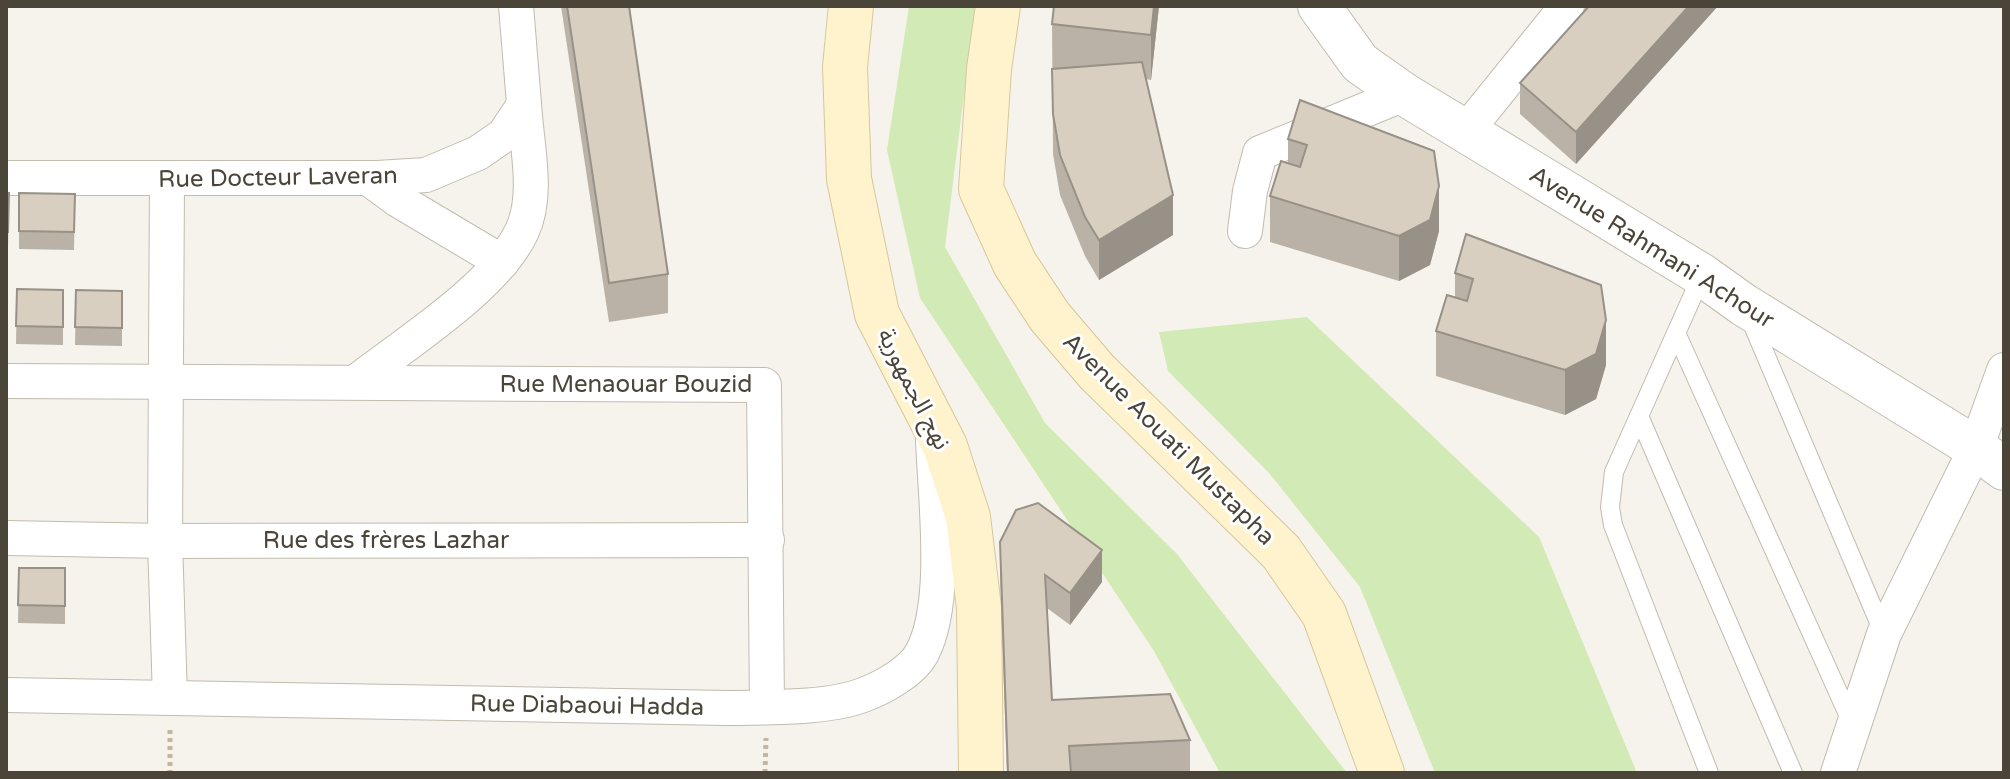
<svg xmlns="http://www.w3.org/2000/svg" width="2010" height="779" viewBox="0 0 2010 779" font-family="'Varela Round','Noto Sans Arabic',sans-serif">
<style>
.green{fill:#d2eab5}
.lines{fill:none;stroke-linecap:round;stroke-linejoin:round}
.service-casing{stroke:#c2bbae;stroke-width:20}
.minor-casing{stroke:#c2bbae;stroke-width:36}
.tertiary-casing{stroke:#c2bbae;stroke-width:44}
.secondary-casing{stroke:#d6c79b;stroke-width:46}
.path{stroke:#c4b79f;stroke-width:5;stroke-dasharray:4 4;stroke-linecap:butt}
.service{stroke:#fff;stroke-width:18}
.minor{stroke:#fff;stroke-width:34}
.tertiary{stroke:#fff;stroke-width:42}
.secondary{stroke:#fff3cd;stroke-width:44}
.wall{fill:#bab2a6}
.shaded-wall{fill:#979187}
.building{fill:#d8cfc1;stroke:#979187;stroke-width:2}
.labels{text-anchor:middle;stroke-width:6;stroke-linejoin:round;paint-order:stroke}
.street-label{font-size:24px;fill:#4b4439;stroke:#fff}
</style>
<rect width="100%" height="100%" fill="#f6f3ec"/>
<!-- green -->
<g class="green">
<polygon points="909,6 975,6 945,247 1045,423 1177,554 1347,773 1220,773 1154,651 920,298 887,150"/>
<polygon points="1307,317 1539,537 1637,773 1435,773 1360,587 1269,473 1168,371 1159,332"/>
</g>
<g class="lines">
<defs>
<g id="service">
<polyline points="1702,275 1614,472 1610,507 1613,525 1709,773"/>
<polyline points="1749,316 1884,634"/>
<polyline points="1677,335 1852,723"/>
<polyline points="1639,416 1793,773"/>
</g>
<g id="minor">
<polyline points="1466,131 1567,6"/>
<polyline points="6,178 377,178 426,175 478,153 504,135 524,105"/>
<polyline points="368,178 398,200 502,262"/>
<polyline points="167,179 165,541 170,698"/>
<polyline points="1245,231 1250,191 1260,153 1404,94"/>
<polyline points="6,381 764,385 767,707"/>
<path d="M356,382C406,343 496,287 522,231C538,197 528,152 525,116C522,79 519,43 516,6"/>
<polyline points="6,538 165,541 767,540"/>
<path d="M6,695L728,708C767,707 826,709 863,695C882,688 912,672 922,653C949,602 935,498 933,440"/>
<polyline points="1838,773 1884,634 1976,448 2004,370"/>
</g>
<polyline id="tertiary" points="1319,6 1360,63 1404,94 1702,275 1744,305 1976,448 2004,469"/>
<g id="secondary">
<polyline points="851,6 845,67 849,179 877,314 945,446 968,517 979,608 981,773"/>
<polyline points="998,6 989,69 981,189 1015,264 1050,317 1097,372 1281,552 1324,614 1382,773"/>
</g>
</defs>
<!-- service casing -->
<use href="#service" class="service-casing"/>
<!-- minor casing -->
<use href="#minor" class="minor-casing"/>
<!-- tertiary casing -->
<use href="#tertiary" class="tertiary-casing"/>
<!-- secondary casing -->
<use href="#secondary" class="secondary-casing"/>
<!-- path -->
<g class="path">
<polyline points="170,730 170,773"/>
<polyline points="765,773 766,738"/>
</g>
<!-- service -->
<use href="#service" class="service"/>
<!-- minor -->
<use href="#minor" class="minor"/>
<!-- tertiary -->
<use href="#tertiary" class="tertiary"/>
<!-- secondary -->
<use href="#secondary" class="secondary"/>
</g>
<!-- wall -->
<g class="wall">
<polygon points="561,6 629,6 668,274 668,313 609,322"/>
<polygon points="1159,6 1151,80 1146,79 1173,235 1099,280 1085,256 1060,195 1053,154 1052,24"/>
<polygon points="1589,6 1718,6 1576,164 1520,114 1520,83"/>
<polygon points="1300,100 1439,231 1430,265 1399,281 1270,242 1270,196 1288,163 1288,139"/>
<polygon points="6,193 9,193 8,250 6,250"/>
<polygon points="19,193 75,194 74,250 19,249"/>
<polygon points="1466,234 1606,365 1596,399 1565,415 1436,376 1436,331 1455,297 1455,273"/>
<polygon points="17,289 63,290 63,345 16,344"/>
<polygon points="76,290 122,291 122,346 75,345"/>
<polygon points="1000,542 1102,582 1070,625 1047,608 1052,700 1190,740 1190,772 1007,773 1000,574"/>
<polygon points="19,568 65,568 65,624 18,623"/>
</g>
<!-- shaded-wall -->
<g class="shaded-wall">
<polygon points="1154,6 1159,6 1151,80 1151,35"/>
<polygon points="1689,6 1718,6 1576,164 1576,132"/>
<polygon points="1439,186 1439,231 1430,265 1399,281 1399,236"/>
<polygon points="1173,195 1173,235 1099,280 1099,240"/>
<polygon points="1606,320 1606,365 1596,399 1565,415 1565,370"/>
<polygon points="1102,550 1102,582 1070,625 1070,593"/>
</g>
<!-- building -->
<g class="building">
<polygon points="567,6 629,6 668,274 609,283"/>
<polygon points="1054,6 1154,6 1151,35 1052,24"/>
<polygon points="1589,6 1689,6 1576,132 1520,83"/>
<polygon points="1142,62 1173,195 1099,240 1085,217 1060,155 1053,114 1052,69"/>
<polygon points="1300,100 1434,151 1439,186 1430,220 1399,236 1270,196 1281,161 1300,167 1307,145 1288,139"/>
<polygon points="6,193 9,193 8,232 6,232"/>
<polygon points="19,193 75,194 74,232 19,231"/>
<polygon points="1466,234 1601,285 1606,320 1596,354 1565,370 1436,331 1447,295 1467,301 1473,279 1455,273"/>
<polygon points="17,289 63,290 63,327 16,326"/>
<polygon points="76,290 122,291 122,328 75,327"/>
<polygon points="1038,503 1102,550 1070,593 1045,575 1052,700 1170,694 1190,740 1069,746 1071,773 1008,773 1000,542 1016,510"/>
<polygon points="19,568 65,568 65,606 18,605"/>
</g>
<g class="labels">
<!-- street labels -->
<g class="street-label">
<text transform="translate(278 177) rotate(-1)" y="8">Rue Docteur Laveran</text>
<text transform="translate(1652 247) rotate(32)" y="8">Avenue Rahmani Achour</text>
<text x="626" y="392">Rue Menaouar Bouzid</text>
<text transform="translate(914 389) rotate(63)" y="8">نهج الجمهورية</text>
<text transform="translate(1169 439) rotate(45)" y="8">Avenue Aouati Mustapha</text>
<text x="386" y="548">Rue des frères Lazhar</text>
<text transform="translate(587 705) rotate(1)" y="8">Rue Diabaoui Hadda</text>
</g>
</g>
<!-- border -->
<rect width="2010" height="779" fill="none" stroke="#4b4439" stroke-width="16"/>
</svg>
